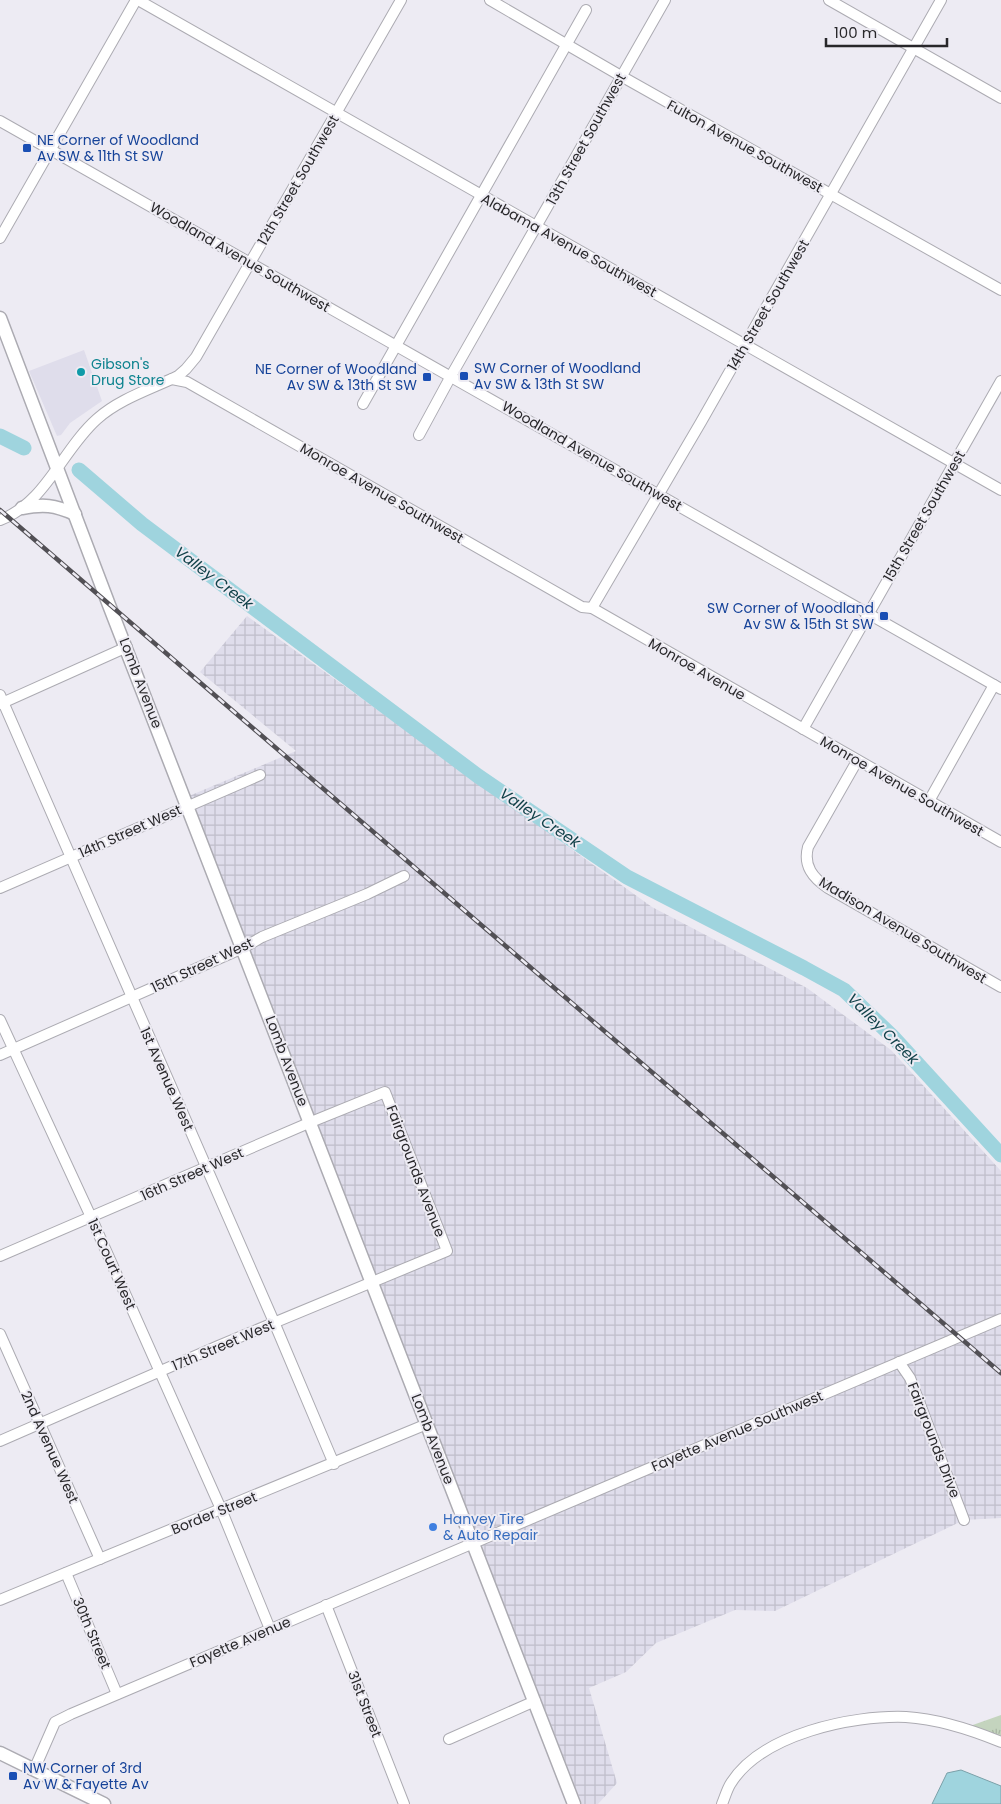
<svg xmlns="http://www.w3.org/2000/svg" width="1001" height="1804" viewBox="0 0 1001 1804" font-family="Poppins,sans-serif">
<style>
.built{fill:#dfddeb}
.industrial{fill:url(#industrial-grid)}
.grass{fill:url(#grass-tufts)}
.water{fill:#9fd4de;stroke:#7ba0a8}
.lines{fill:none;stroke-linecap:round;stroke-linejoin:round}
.river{stroke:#9fd4de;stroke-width:15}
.minor-casing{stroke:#acabb2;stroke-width:12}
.major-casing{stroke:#acabb2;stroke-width:15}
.minor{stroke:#fff;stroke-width:10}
.major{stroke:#fff;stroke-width:12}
.rail-casing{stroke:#525055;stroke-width:4.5}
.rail{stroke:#edebf3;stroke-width:2.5;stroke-dasharray:8;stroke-linecap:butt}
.transit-dot{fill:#1a4fb4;stroke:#edebf3;stroke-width:2}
.culture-dot{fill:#0f9aa8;stroke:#edebf3;stroke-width:2}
.shop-dot{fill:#3f7fe0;stroke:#edebf3;stroke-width:2}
.labels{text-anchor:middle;stroke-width:4;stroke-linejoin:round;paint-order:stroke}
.street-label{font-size:14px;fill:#28272a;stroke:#edebf3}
.transit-label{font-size:14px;fill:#164399;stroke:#edebf3;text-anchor:start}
.culture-label{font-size:14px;fill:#0d838f;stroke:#edebf3;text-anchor:start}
.shop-label{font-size:14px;fill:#366cbe;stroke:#edebf3;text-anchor:start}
.water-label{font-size:15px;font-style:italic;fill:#0e3f47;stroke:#edebf3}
</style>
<defs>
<pattern id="industrial-grid" width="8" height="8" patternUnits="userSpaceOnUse" patternTransform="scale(1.25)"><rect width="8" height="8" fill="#dfddeb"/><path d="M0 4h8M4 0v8" fill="none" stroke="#bfbeca"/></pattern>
<pattern id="grass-tufts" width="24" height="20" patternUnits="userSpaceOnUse" patternTransform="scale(1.25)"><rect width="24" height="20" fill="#c4d4be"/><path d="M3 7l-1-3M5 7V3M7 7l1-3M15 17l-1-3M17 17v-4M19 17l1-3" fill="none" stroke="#a8b6a3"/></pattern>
</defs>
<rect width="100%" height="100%" fill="#edebf3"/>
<!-- built -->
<polygon class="built" points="84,350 102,401 70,423 61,435 57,436 29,371"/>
<!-- industrial -->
<polygon class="industrial" points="247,616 652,907 807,988 891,1050 1001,1171 1001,1518 964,1520 775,1611 735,1610 656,1643 626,1672 589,1688 617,1783 598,1804 582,1804 189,796 296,751 200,672"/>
<!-- grass -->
<polygon class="grass" points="1001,1715 1001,1738 970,1726"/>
<!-- water -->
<polygon class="water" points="961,1770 1001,1786 1001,1804 932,1804 947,1773"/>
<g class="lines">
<!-- river -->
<g class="river">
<polyline points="0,436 24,448"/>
<polyline points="79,470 142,524 478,776 627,877 804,968 844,990 894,1038 1001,1155"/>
</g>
<defs>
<g id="minor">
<polyline points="138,0 1001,490"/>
<polyline points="490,0 621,76 1001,290"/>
<polyline points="829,0 1001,98"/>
<polyline points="0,121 1001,689"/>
<polyline points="0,238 136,0"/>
<polyline points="172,379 187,382 582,607 592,608 1001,842"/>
<polyline points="363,404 586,10"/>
<polyline points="419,435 451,376 665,0"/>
<path d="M0,520C46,503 62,450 97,419C119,399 151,389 178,376L186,369L196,357L401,0"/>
<polyline points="592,608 701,422 941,0"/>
<polyline points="0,695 274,1322 334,1464"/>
<polyline points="0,704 127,647"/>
<polyline points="803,729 1001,381"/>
<path d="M857,761L808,847C803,866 813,878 828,888L1001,987"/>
<polyline points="929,801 994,685"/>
<polyline points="0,888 260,775"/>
<polyline points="0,1020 91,1217 221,1509 270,1629"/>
<polyline points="0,1055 243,948 262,937 367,894 404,876"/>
<polyline points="0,1256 311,1122 385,1092 447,1251 218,1346 0,1441"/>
<polyline points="0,1334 100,1559"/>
<polyline points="899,1362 910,1378 964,1520"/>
<polyline points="66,1573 117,1694"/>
<polyline points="0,1600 427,1424"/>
<polyline points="326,1605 404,1804"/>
<polyline points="449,1739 535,1701"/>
<polyline points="34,1770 55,1722 71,1714 1001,1319"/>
<path d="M722,1804C725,1797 727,1789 731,1783C762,1734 852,1715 906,1717C938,1719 972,1730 1001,1742"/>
</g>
<g id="major">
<polyline points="0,318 109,605 574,1804"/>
<path d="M22,508C44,504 54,505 75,514"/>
<polyline points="0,1753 104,1804"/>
</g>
</defs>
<!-- minor casing -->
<use href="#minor" class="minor-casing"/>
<!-- major casing -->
<use href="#major" class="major-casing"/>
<!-- minor -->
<use href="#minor" class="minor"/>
<!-- major -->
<use href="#major" class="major"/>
<defs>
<polyline id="rail" points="0,510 1001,1373"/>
</defs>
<!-- rail casing -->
<use href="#rail" class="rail-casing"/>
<!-- rail -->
<use href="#rail" class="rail"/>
</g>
<!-- markers -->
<g class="transit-dot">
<rect x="22" y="143" width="10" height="10" rx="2.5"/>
<rect x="459" y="371" width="10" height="10" rx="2.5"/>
<rect x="422" y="372" width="10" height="10" rx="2.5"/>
<rect x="879" y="611" width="10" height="10" rx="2.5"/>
<rect x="8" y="1771" width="10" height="10" rx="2.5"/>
</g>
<circle class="culture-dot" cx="81" cy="372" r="5"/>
<circle class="shop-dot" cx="433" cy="1527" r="5"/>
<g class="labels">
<!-- street labels -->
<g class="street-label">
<text transform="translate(586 139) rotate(-61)" y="5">13th Street Southwest</text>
<text transform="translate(745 146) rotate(29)" y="5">Fulton Avenue Southwest</text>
<text transform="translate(298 180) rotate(-60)" y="5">12th Street Southwest</text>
<text transform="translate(569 245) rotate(29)" y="5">Alabama Avenue Southwest</text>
<text transform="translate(240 257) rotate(30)" y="5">Woodland Avenue Southwest</text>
<text transform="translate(768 305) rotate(-60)" y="5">14th Street Southwest</text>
<text transform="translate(592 456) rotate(30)" y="5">Woodland Avenue Southwest</text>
<text transform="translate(382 493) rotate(30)" y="5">Monroe Avenue Southwest</text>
<text transform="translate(924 516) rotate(-60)" y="5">15th Street Southwest</text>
<text transform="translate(697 669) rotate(30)" y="5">Monroe Avenue</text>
<text transform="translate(141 683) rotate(69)" y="5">Lomb Avenue</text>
<text transform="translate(902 786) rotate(30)" y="5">Monroe Avenue Southwest</text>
<text transform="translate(130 831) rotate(-24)" y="5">14th Street West</text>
<text transform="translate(903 930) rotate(31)" y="5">Madison Avenue Southwest</text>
<text transform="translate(202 965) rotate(-25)" y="5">15th Street West</text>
<text transform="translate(287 1061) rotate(69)" y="5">Lomb Avenue</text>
<text transform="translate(167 1079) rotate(66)" y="5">1st Avenue West</text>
<text transform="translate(416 1171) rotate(69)" y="5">Fairgrounds Avenue</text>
<text transform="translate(192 1174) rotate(-24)" y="5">16th Street West</text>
<text transform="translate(112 1264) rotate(66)" y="5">1st Court West</text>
<text transform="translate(223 1345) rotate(-23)" y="5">17th Street West</text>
<text transform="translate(737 1431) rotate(-23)" y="5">Fayette Avenue Southwest</text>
<text transform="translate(433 1439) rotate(69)" y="5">Lomb Avenue</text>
<text transform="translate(934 1440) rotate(69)" y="5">Fairgrounds Drive</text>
<text transform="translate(50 1447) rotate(66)" y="5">2nd Avenue West</text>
<text transform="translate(214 1513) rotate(-22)" y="5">Border Street</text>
<text transform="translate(92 1633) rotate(67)" y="5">30th Street</text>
<text transform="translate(240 1642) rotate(-23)" y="5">Fayette Avenue</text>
<text transform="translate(365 1704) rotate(69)" y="5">31st Street</text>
</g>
<!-- transit labels -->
<g class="transit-label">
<text x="37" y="145">NE Corner of Woodland<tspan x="37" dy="16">Av SW &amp; 11th St SW</tspan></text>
<text x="474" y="373">SW Corner of Woodland<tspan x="474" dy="16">Av SW &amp; 13th St SW</tspan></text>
<text x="417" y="374" text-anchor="end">NE Corner of Woodland<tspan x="417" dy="16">Av SW &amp; 13th St SW</tspan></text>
<text x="874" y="613" text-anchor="end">SW Corner of Woodland<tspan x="874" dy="16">Av SW &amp; 15th St SW</tspan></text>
<text x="23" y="1773">NW Corner of 3rd<tspan x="23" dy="16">Av W &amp; Fayette Av</tspan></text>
</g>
<!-- culture labels -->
<g class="culture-label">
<text x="91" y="369">Gibson's<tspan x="91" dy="16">Drug Store</tspan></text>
</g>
<!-- shop labels -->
<g class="shop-label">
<text x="443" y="1524">Hanvey Tire<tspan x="443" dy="16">&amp; Auto Repair</tspan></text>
</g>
<!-- water labels -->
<g class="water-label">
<text transform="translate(214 578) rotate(37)" y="5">Valley Creek</text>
<text transform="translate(540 818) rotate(34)" y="5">Valley Creek</text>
<text transform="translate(883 1029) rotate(45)" y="5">Valley Creek</text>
</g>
</g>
<!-- scale -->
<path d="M826 38v8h121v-8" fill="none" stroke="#28272a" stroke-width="2.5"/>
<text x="834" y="38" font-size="15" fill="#28272a" stroke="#edebf3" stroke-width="4" paint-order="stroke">100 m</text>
</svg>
